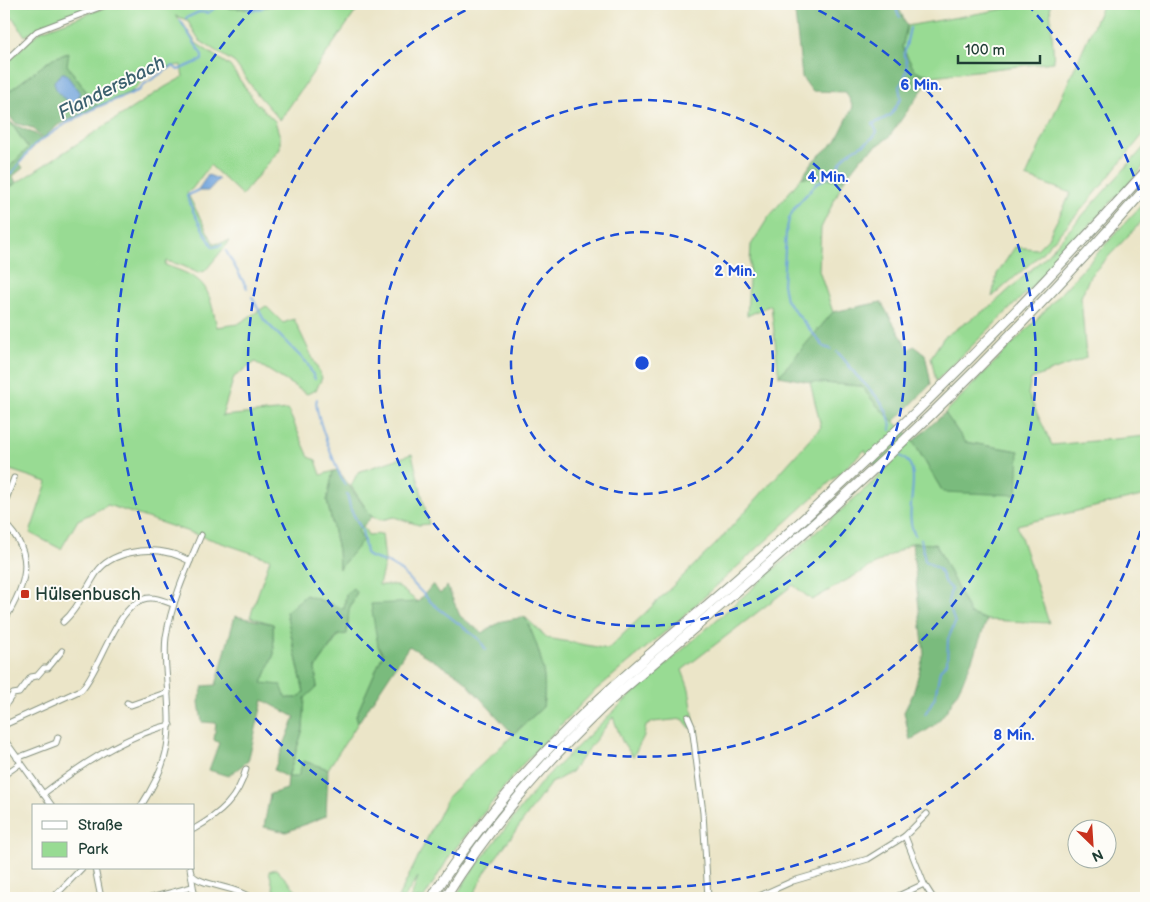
<svg xmlns="http://www.w3.org/2000/svg" width="1150" height="902" viewBox="0 0 1150 902" font-family="'Balsamiq Sans',sans-serif">
<style>
.green{fill:#98db93;stroke:#5c8c64}
.forest{fill:#7abb7d;stroke:#4c7c58}
.water{fill:#6ea2db;stroke:#467088}
.lines{fill:none;stroke-linecap:round;stroke-linejoin:round}
.stream{stroke:#6ea2db;stroke-width:2}
.street-casing{stroke:#85917e;stroke-width:7}
.highway-casing{stroke:#85917e;stroke-width:11}
.street{stroke:#fff;stroke-width:5}
.highway{stroke:#fff;stroke-width:9}
.ring{fill:none;stroke:#1d4ed8;stroke-width:2.5;stroke-dasharray:9 6}
.poi-dot{fill:#c8321e;stroke:#fdfcf7;stroke-width:2}
.labels{text-anchor:middle;stroke-width:4;stroke-linejoin:round;paint-order:stroke}
.poi-label{font-size:18px;fill:#1f3d34;stroke:#fdfcf7;text-anchor:start}
.water-label{font-size:19px;font-style:italic;fill:#3b606e;stroke:#fdfcf7}
.centre{fill:#1d4ed8;stroke:#fdfcf7;stroke-width:2.5}
.ring-label{font-size:15px;text-anchor:middle;font-weight:bold;fill:#1d4ed8;stroke:#fdfcf7;stroke-width:4;stroke-linejoin:round;paint-order:stroke}
</style>
<rect width="100%" height="100%" fill="#fdfcf7"/>
<filter id="ink" filterUnits="userSpaceOnUse"><feTurbulence type="fractalNoise" baseFrequency=".02" numOctaves="2"/><feDisplacementMap in="SourceGraphic" scale="10" xChannelSelector="R" yChannelSelector="G"/><feConvolveMatrix kernelMatrix="1 2 1 2 8 2 1 2 1" color-interpolation-filters="sRGB"/></filter>
<filter id="wash" filterUnits="userSpaceOnUse"><feTurbulence type="fractalNoise" baseFrequency=".0096" numOctaves="4" result="noise"/><feDisplacementMap in="SourceGraphic" scale="20" xChannelSelector="R" yChannelSelector="G"/><feGaussianBlur stdDeviation="1.12" result="paint"/><feColorMatrix in="noise" values="0 0 0 0 0 0 0 0 0 0 0 0 0 0 0 0 0 1.4 0 .05"/><feComposite in="paint" operator="in"/></filter>
<g filter="url(#wash)">
<rect width="100%" height="100%" fill="#ebe5c8"/>
<!-- green -->
<g class="green">
<polygon points="4,4 101,4 52,21 25,36 13,18 4,24"/>
<path d="M115,4H230L229,8L253,9L284,4H361L280,120L258,95L235,63L200,41L187,20L175,16L182,22L196,43L230,66L256,103L275,121L280,137V149L242,195L210,165L192,189L187,193L214,244L230,241L205,271L198,273L181,265L166,261L165,265C208,280 207,284 217,327L238,324L266,306L283,323L294,319L322,378L316,390L307,394L255,362L234,377L222,416L288,410L309,457L316,460L321,475L333,471L327,501L338,550L339,569L362,540L358,531L363,526L368,535L382,534L385,561L379,585H396L418,602L378,646L383,654L356,716L358,723L328,769L304,761L298,777L288,778L303,729L305,697L317,687L315,669L339,635L347,634L349,609L357,592L353,588L346,594L344,609L306,595L286,612L304,693L298,698H286L262,683L274,654L273,624L250,617L270,559L108,505L78,520L61,549L30,533L47,482L4,468V191L165,87L183,77L181,65L153,69L133,91L97,106L67,65L68,53L53,58L4,95V66L32,38L41,31Z"/>
<polygon points="1032,4 1050,4 1054,62 932,76 915,71 902,47 907,26"/>
<polygon points="1103,4 1146,4 1146,131 1089,201 1040,255 992,297 997,274 1015,247 1037,249 1048,238 1071,193 1026,177"/>
<polygon points="4,113 28,148 4,172"/>
<polygon points="1146,145 1146,163 1139,172 1025,294 936,381 931,357 944,337 991,306 1044,258"/>
<polygon points="802,177 844,180 821,228 819,271 833,312 779,376 771,305 747,316 751,245 768,218"/>
<path d="M1146,200V217L1090,276L1081,297L1086,358L1031,379L1028,394L1052,445L1146,436V495L1017,525L1049,623L987,620L970,614L936,544L912,543L812,600L793,585L682,670L689,689L695,727L690,728L683,719L653,722L646,726L644,736L633,757L622,741L613,717L571,772L550,784L486,871L472,898H455L469,875L543,780L621,704L882,474L865,450L678,621L591,694L521,766L451,854L424,898H411L418,877L404,898H398L448,796L543,707C548,672 539,648 525,617L547,638L608,649L716,544L821,427L810,382L861,386L878,407L909,435L943,492L1019,451L965,442L945,413L1039,317Z"/>
<polygon points="412,454 429,524 419,525 394,517 381,520 372,517 351,486 358,472"/>
<polygon points="276,869 304,898 276,898 269,871"/>
</g>
<!-- forest -->
<g class="forest">
<polygon points="230,4 284,4 253,9 228,8"/>
<polygon points="794,4 897,4 907,26 902,47 915,71 932,76 889,137 861,158 844,180 802,177 814,160 836,141 853,107 846,92 812,91 802,77"/>
<polygon points="69,53 67,65 97,106 58,125 42,139 33,128 15,123 4,109 4,95 53,58"/>
<polygon points="11,123 37,135 41,140 19,162 23,168 13,176 16,183 4,191 4,172 28,148"/>
<polygon points="881,302 909,350 914,346 925,354 931,384 894,422 878,407 861,386 810,382 779,376 833,312"/>
<polygon points="945,413 965,442 1019,451 1017,495 943,492 913,441"/>
<polygon points="338,470 372,517 358,531 363,540 339,569 338,550 327,500 333,471"/>
<path d="M912,543L936,544L970,614L987,620C976,649 957,706 933,726C926,731 918,736 910,740L904,712L913,694L924,654Z"/>
<path d="M433,584L440,594L447,586L460,616L482,633L502,621L525,617C539,648 548,672 543,707L513,734L460,676L409,646L358,723L356,716L383,654L378,646L371,604L418,602Z"/>
<polygon points="353,588 357,592 349,609 347,634 338,635 315,669 317,687 305,698 303,729 288,777 298,777 303,761 328,769 326,816 286,832 264,827 270,794 287,789 288,778 274,770 295,717 263,700 248,761 228,776 209,770 219,743 214,740 216,723 202,722 199,702 203,686 216,685 235,616 273,624 274,654 262,683 281,685 286,698 298,698 304,692 286,612 306,595 344,609 346,594"/>
</g>
<!-- water -->
<g class="water">
<path d="M62,73H65L80,93L77,102L73,103C64,101 54,90 54,81Z"/>
<polygon points="208,175 219,179 208,191 197,191"/>
</g>
<g class="lines">
<!-- stream -->
<g class="stream">
<polyline points="897,4 897,12 900,17"/>
<polyline points="186,18 199,12 208,13 219,5 229,4 245,6 252,11 262,8 267,4"/>
<path d="M838,167C847,146 868,148 877,132L873,124L891,115L901,98L899,87C906,76 910,67 904,55L910,28"/>
<polyline points="830,176 817,183 795,207 789,219 786,233 783,284 786,300 824,347 831,349"/>
<polyline points="4,177 12,173 34,145 67,123 97,107 140,90 143,85 173,66 178,70 202,60 202,55 180,20"/>
<path d="M198,190L187,196C193,216 204,230 213,247L222,245"/>
<polyline points="226,251 247,288"/>
<polyline points="252,297 264,320 307,363 315,379"/>
<path d="M837,352C845,359 850,368 857,376C871,391 891,407 891,430"/>
<path d="M317,399C312,408 338,473 345,485"/>
<path d="M897,453C900,457 906,459 909,463C920,479 903,516 915,535"/>
<polyline points="347,494 351,510 362,530 366,553 370,557 388,563 401,571 433,604 480,640 486,650"/>
<polyline points="921,539 925,561 939,569 945,583 951,589 948,603 955,623 948,639 947,663 940,670 935,697 925,714"/>
</g>
</g>
</g>
<g filter="url(#ink)">
<g class="lines">
<defs>
<g id="street">
<polyline points="4,62 37,31 108,4"/>
<polyline points="4,505 14,478"/>
<path d="M4,523C38,555 25,587 4,621"/>
<path d="M63,622C78,609 86,588 97,572C111,552 147,547 169,553C176,554 183,558 190,561"/>
<polyline points="127,703 131,705 168,692"/>
<polyline points="4,707 13,694 19,693 31,677 37,676 44,668 48,668 62,651"/>
<polyline points="688,717 692,726 703,813 708,898"/>
<path d="M4,725L81,690C101,670 118,597 151,598C159,598 166,602 173,604"/>
<polyline points="4,739 52,806"/>
<polyline points="17,758 56,743 58,737"/>
<polyline points="4,775 21,763"/>
<path d="M43,794C79,766 126,735 170,725"/>
<path d="M141,806C172,758 171,737 167,682C166,667 164,652 166,637C172,601 187,568 201,535"/>
<path d="M194,829C220,814 238,799 246,769"/>
<polyline points="95,868 101,898"/>
<polyline points="190,868 195,898"/>
<path d="M192,875C202,886 235,886 251,898"/>
<polyline points="924,884 933,898"/>
<polyline points="53,898 82,868"/>
<polyline points="151,898 192,887"/>
<polyline points="755,898 793,881 868,859 905,836 927,814"/>
<polyline points="894,898 924,884 905,836"/>
</g>
<g id="highway">
<path d="M432,898C444,876 460,855 475,835C558,722 660,649 762,557C897,435 1025,306 1146,171"/>
<path d="M445,898C489,826 543,765 604,706C682,638 761,572 837,503C946,404 1049,298 1146,188"/>
</g>
</defs>
<!-- street casing -->
<use href="#street" class="street-casing"/>
<!-- highway casing -->
<use href="#highway" class="highway-casing"/>
<!-- street -->
<use href="#street" class="street"/>
<!-- highway -->
<use href="#highway" class="highway"/>
</g>
</g>
<!-- distance rings -->
<g class="ring">
<circle cx="642" cy="363" r="131"/>
<circle cx="642" cy="363" r="263"/>
<path d="M805 4A394 394 0 1 1 479 4"/>
<path d="M1145 517A526 526 0 1 1 257 4M1027 4A526 526 0 0 1 1145 209"/>
</g>
<!-- markers -->
<rect class="poi-dot" x="20" y="589" width="10" height="10" rx="2.5"/>
<g class="labels">
<!-- poi labels -->
<g class="poi-label">
<text x="35" y="600">Hülsenbusch</text>
</g>
<!-- water labels -->
<g class="water-label">
<text transform="translate(111 87) rotate(-27)" y="7">Flandersbach</text>
</g>
</g>
<circle cx="642" cy="363" r="8" class="centre"/>
<g class="ring-label">
<text x="921" y="90">6 Min.</text>
<text x="828" y="182">4 Min.</text>
<text x="735" y="276">2 Min.</text>
<text x="1014" y="740">8 Min.</text>
</g>
<!-- margin -->
<rect width="1150" height="902" fill="none" stroke="#fdfcf7" stroke-width="20"/>
<!-- legend -->
<rect x="32" y="804" width="162" height="65" fill="#fdfcf7" stroke="#a4b0a9"/>
<rect x="42" y="821" width="25" height="8" fill="#ffffff" stroke="#a4b0a9"/>
<text x="78" y="830" font-size="15" fill="#1f3d34">Straße</text>
<rect x="42" y="842" width="25" height="15" fill="#98db93" stroke="#a4b0a9"/>
<text x="78" y="854" font-size="15" fill="#1f3d34">Park</text>
<!-- north arrow -->
<g transform="translate(1092 844) rotate(155)"><circle r="24" fill="#fdfcf7" stroke="#a4b0a9"/>
<path d="M0-4L9 19L0 12L-9 19Z" fill="#c8321e"/>
<text y="-8" font-size="14" font-weight="bold" text-anchor="middle" fill="#1f3d34">N</text>
</g>
<!-- scale -->
<path d="M958 55v8h82v-8" fill="none" stroke="#1f3d34" stroke-width="2.5"/>
<text x="965" y="55" font-size="15" fill="#1f3d34" stroke="#fdfcf7" stroke-width="4" paint-order="stroke">100 m</text>
</svg>
